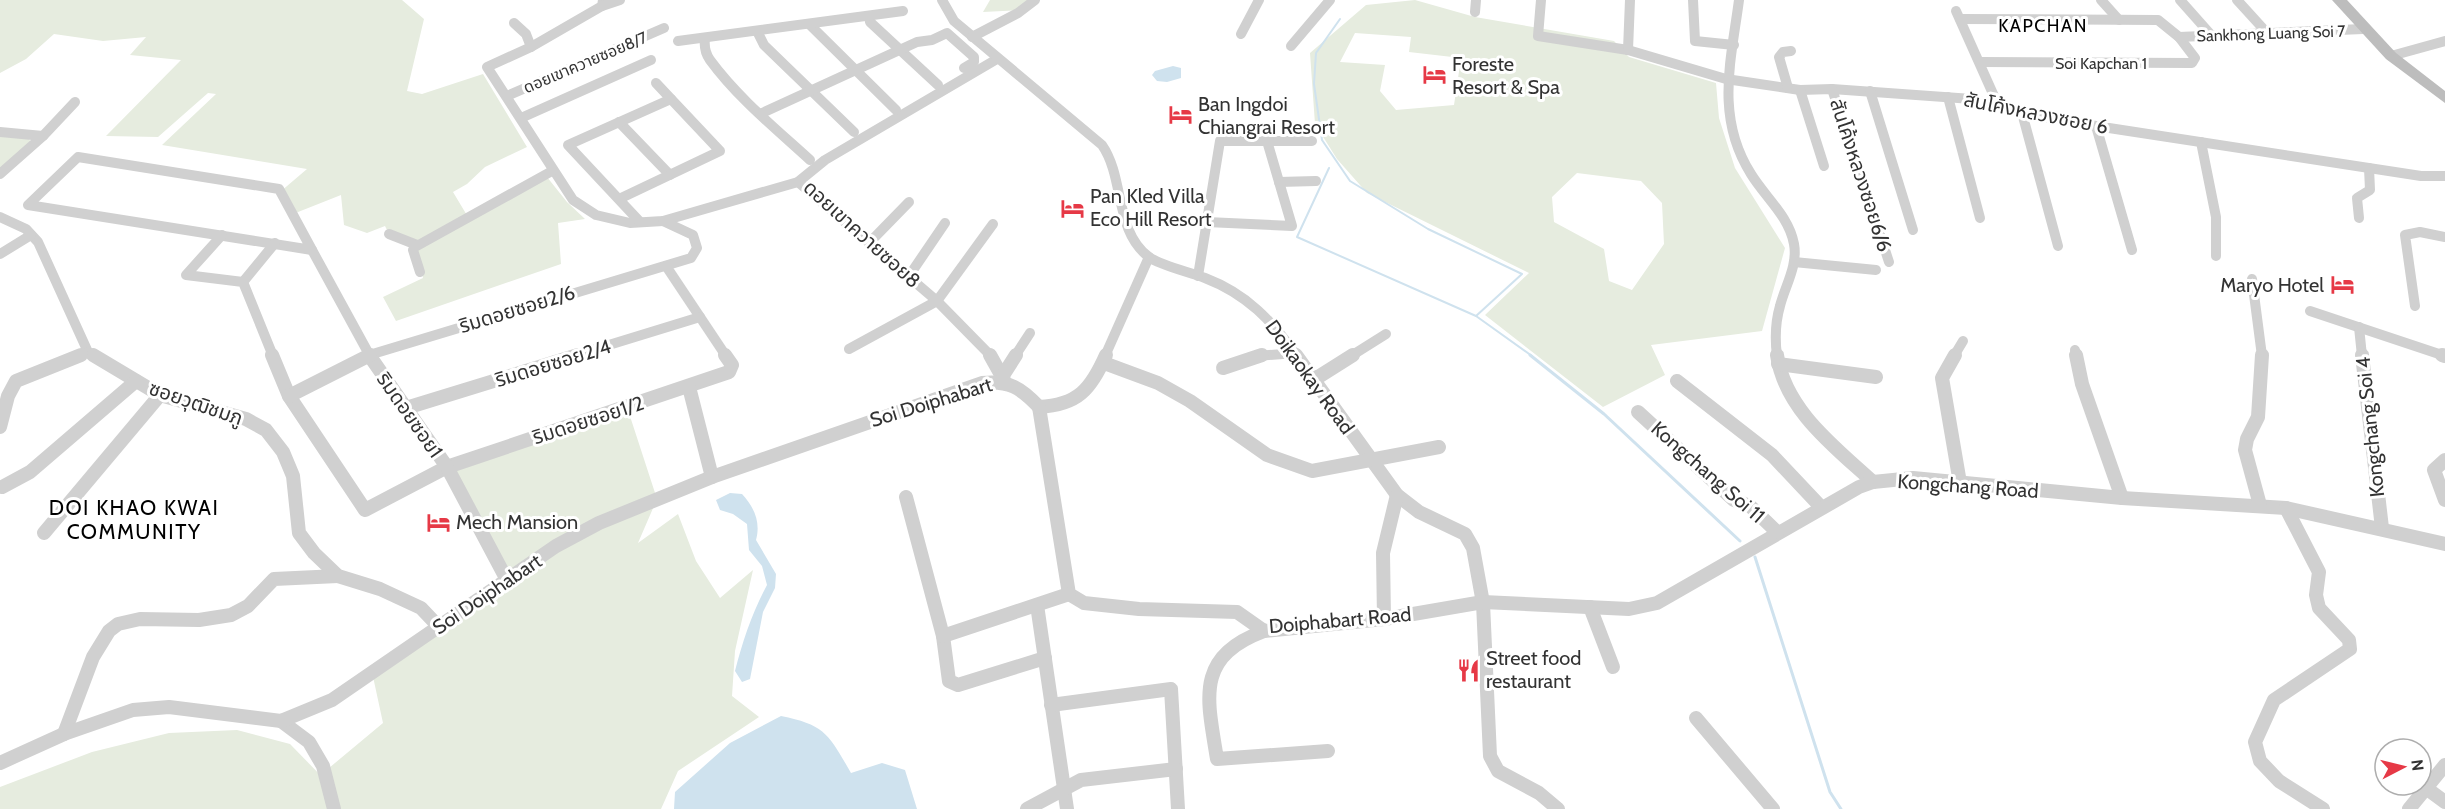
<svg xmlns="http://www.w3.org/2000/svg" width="2445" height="809" viewBox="0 0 2445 809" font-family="Cabin,'Noto Sans Thai',sans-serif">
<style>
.green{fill:#e6ecdf;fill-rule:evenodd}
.water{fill:#cfe2ee}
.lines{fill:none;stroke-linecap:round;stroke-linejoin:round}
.stream-far1{stroke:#cfe2ee;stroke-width:2}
.stream{stroke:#cfe2ee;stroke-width:3}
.street-far1{stroke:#d0d0d0;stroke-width:10}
.street{stroke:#d0d0d0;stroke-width:14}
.secondary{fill:#bdbdbd;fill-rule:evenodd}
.labels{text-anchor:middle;stroke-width:6;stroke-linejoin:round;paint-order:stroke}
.far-street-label{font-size:16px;fill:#333;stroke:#fff}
.far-neighbourhood-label{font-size:18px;letter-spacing:1.5px;fill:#000;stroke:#fff}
.poi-label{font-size:20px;fill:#333;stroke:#fff;text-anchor:start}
.street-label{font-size:20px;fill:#333;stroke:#fff}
.neighbourhood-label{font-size:21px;letter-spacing:1.5px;fill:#000;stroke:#fff}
</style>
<rect width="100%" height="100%" fill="#fff"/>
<!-- green -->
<g class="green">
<polygon points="0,0 402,0 424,19 407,91 422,94 483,74 527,147 485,167 467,184 453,192 468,217 417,245 389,234 385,226 367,233 344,225 341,195 293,214 280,192 307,169 162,145 216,94 208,93 158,137 106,136 181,60 130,55 146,37 103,41 54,34 26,59 0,73"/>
<polygon points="990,0 1034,0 1023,10 983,12"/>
<path d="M1415,0L1475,17L1614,41L1629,57L1716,83L1719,118L1735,168L1785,248L1762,331L1651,345L1665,375L1603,407L1485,315L1529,273L1367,193L1337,159L1315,124L1310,53L1366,5ZM1355,33L1411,37L1409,52L1461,58L1454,105L1396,110L1380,91L1385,65L1340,62ZM1577,173L1641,181L1662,203L1664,244L1632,290L1609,281L1604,249L1554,222L1552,197Z"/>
<polygon points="0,136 28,138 31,142 0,172"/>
<polygon points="547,177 567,202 585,219 558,223 561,264 396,321 383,297 423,278 416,249"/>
<polygon points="627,407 657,499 638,543 678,514 696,561 720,598 753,570 735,651 732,696 759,717 678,771 661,809 336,809 329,768 383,723 372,672 507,580 447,467"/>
<polygon points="237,730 290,744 329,784 335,809 0,809 0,787 92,752 169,733"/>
</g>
<!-- water -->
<g class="water">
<polygon points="1173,66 1181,68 1181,78 1167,82 1157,81 1152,75 1155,71"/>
<path d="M730,493L742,494C754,507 761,522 756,540L776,574L775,588L763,612L750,679L742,682L735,671C743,640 752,613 767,585L762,566L749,550L747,524L733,514L720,510L716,500Z"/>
<path d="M781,716C826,725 829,735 851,773L882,763L905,770L917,809H674L675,792L730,743Z"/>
</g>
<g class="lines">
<!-- stream-far1 -->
<g class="stream-far1">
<polyline points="1340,19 1316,53 1314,84 1322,140 1350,181 1428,229 1522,274 1476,316"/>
<polyline points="1329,168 1297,237 1476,316 1532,356"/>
</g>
<!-- stream -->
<g class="stream">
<polyline points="1530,355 1604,414 1740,541"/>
<polyline points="1755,557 1830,792 1841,809"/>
</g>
<!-- street-far1 -->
<g class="street-far1">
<polyline points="603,0 602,6 531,47 487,67 573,200 596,215 630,223 663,221 798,182 825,160 997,59"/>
<path d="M942,0L954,21L1102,145C1125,178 1114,231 1149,257C1161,266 1190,272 1205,278C1247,294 1272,321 1297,356"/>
<polyline points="1541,0 1538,36 1628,50 1726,79 1800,90 1832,89 1972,99 2022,113 2096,126 2421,176 2445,176"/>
<polyline points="1693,0 1695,41 1734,45"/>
<path d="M1739,0C1731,61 1715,117 1751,174C1765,197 1789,216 1794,244C1798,266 1785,286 1780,306C1775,323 1775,340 1777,356"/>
<polyline points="2101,0 2119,20"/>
<polyline points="2180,0 2212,36"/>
<polyline points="2237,0 2268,34"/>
<polyline points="602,6 620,0"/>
<polyline points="1956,11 1998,105"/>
<polyline points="1475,12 1476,0"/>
<polyline points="869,16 870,22 938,85"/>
<polyline points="1960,19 2158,20 2179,37 2195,58 2192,63 1980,62"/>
<polyline points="514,23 526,34 531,47"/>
<polyline points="809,24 896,110"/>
<polyline points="757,31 764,45 854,132"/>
<polyline points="1241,34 1259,0"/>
<polyline points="972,37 1018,13 1035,0"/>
<polyline points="2179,37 2363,29"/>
<path d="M705,38C704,46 705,53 710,60C737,97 776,129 810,160"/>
<polyline points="678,41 903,11"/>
<polyline points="1291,46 1330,0"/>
<polyline points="1628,50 1630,0"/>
<polyline points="2391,56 2445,41"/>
<polyline points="656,83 671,99"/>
<polyline points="1788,88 1779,57 1783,52 1791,51"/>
<polyline points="1832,89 1889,262"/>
<polyline points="1800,90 1824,166"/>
<polyline points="1870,91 1913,230"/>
<polyline points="507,96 664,28"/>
<polyline points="1948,97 1980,218"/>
<polyline points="2022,113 2058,246"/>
<polyline points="760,114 917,42 932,40 947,33 974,57 974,62 964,68"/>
<polyline points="521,118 651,60"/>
<polyline points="619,122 670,175"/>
<polyline points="2096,126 2132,250"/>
<polyline points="0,132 43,136"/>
<polyline points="2201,142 2216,217 2216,256"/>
<polygon points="78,157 279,189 312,250 28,205"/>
<polyline points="0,174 43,136 75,102"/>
<polyline points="798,182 937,301 991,356"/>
<polyline points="1279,182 1316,181"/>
<polyline points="619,199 720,151 671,99 568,145 640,222"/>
<polyline points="0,217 26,229 38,242 88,352 95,356"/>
<polyline points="2359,218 2357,198 2370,190 2369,168"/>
<polyline points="1207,222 1292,226 1267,141"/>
<polyline points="389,234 417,245"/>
<polyline points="222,235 186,275 243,282 273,356"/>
<polyline points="870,242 909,202"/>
<polyline points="312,250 370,356"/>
<polyline points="0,254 31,235"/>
<polyline points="1794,262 1876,270"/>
<polyline points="666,266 726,356"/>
<polyline points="420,272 413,250 415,247 552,171"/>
<polyline points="909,276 945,223"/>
<polyline points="1198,276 1220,141 1312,141"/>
<polyline points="2252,279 2262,356"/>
<polyline points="243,282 275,243"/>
<polyline points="2415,306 2405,235 2420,232 2445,237"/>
<polyline points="2310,311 2445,356"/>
<polyline points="2359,327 2362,356"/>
<polyline points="849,349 937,301 993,224"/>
<polyline points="2075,350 2076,356"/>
<polyline points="77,356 88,352"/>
<polyline points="366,356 691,258 697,248 693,235 663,221"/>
<polyline points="573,356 700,317"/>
<polyline points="1015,356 1030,333"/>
<polyline points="1105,356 1149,257"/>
<polyline points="1257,356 1296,353"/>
<polyline points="1351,356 1386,334"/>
<polyline points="1954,356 1963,341"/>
</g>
<!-- street -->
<g class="street">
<polyline points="93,355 160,395 246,419 266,430 283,452 293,476 299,533 314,553 338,576 380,589 421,608 439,627"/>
<polyline points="272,355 289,396 365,510 447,467 729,372 732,365 725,355"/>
<polyline points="369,355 447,467 507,580"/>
<polyline points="990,355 1004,380"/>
<polyline points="1296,355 1397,495 1419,512 1465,534 1473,548 1483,603 1490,756 1498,771 1539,793 1558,809"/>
<path d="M1777,355C1785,410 1835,447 1873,482"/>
<polyline points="1955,355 1942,378 1960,483"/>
<polyline points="2076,355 2082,384 2122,498"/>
<polyline points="2362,355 2382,528"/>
<polyline points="2442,355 2445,356"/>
<polyline points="1104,363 1158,383 1190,401 1267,455 1312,471 1439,447"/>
<polyline points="1778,364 1876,377"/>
<polyline points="1223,368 1262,355"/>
<polyline points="1002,377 1016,355"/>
<polyline points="1315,379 1353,355"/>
<polyline points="1677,381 1772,455 1821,507"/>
<polyline points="689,387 712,477"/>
<polyline points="289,396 370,355"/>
<polyline points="1039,407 1069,594 1084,603 1139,609 1237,612 1264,631 1384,619 1483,602 1629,609 1657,603 1859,487 1873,482 1913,478 2122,498 2286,508 2445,544"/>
<path d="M1039,407C1078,405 1091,389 1106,355"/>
<polyline points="406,408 578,355"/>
<polyline points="1638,412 1734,500 1750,506 1777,532"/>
<polyline points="0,427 8,396 16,381 81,355"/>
<polyline points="2445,460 2434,470 2445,500"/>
<polyline points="2,487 30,472 136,381"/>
<polyline points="906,497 943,636 949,681 958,685 1045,658"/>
<polyline points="2260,505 2245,450 2247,439 2258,417 2262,355"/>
<polyline points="2286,508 2319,572 2316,595 2319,608 2349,640 2350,649 2274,700 2255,742 2260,761 2279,781 2323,809"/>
<polyline points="44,533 160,395"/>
<polyline points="1037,605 1067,809"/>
<polyline points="1590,607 1613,667"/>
<polyline points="1384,619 1383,553 1397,495"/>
<path d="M1264,631C1195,657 1207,697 1217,759L1328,751"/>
<polyline points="943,636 1069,594"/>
<polyline points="1051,705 1171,689 1178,809"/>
<polyline points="1696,718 1773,809"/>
<polyline points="281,721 309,742 323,766 334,809"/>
<polyline points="64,734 93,657 109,631 118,624 140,619 199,620 231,615 248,606 274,579 338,576"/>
<path d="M0,763L64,734L133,710L169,707L281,721L332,700L556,546L599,523L712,477L982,383C1009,380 1021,388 1039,407"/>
<polyline points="2426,788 2445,802"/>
<polyline points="1027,809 1081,780 1176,769"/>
<polyline points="2409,809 2445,765"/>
</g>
<!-- secondary -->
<polygon class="secondary" points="2332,0 2347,0 2396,53 2445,91 2445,103 2386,59"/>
</g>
<!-- icons -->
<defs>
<symbol id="hotel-bare" viewBox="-9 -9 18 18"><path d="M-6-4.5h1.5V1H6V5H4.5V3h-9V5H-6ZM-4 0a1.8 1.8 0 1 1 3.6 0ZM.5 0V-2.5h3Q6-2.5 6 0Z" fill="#e63946" stroke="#fff" stroke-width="2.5" paint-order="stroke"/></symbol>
<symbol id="restaurant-bare" viewBox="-9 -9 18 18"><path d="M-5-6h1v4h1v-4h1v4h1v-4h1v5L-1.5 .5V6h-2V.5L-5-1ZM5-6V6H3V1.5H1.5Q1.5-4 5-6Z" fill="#e63946" stroke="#fff" stroke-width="2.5" paint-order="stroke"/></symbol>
</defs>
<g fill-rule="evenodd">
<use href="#hotel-bare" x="1418" y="58" width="33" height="33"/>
<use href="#hotel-bare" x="1164" y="98" width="33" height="33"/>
<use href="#hotel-bare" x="1056" y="192" width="33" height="33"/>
<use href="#hotel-bare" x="2326" y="268" width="33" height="33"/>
<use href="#hotel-bare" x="422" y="506" width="33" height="33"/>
<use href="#restaurant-bare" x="1452" y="654" width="33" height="33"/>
</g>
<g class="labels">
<!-- far-street labels -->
<g class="far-street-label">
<text transform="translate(2271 33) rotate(-2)" y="6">Sankhong Luang Soi 7</text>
<text transform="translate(585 62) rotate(-23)" y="6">ดอยเขาควายซอย8/7</text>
<text x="2101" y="69">Soi Kapchan 1</text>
</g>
<!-- far-neighbourhood labels -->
<g class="far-neighbourhood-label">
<text x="2043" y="32">KAPCHAN</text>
</g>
<!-- poi labels -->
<g class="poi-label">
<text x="1452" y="71">Foreste<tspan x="1452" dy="23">Resort &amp; Spa</tspan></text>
<text x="1198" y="111">Ban Ingdoi<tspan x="1198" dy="23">Chiangrai Resort</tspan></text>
<text x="1090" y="203">Pan Kled Villa<tspan x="1090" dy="23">Eco Hill Resort</tspan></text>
<text x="2324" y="292" text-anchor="end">Maryo Hotel</text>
<text x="456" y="529">Mech Mansion</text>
<text x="1486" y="665">Street food<tspan x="1486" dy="23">restaurant</tspan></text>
</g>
<!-- street labels -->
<g class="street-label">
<text transform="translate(2036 113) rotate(11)" y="7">สันโค้งหลวงซอย 6</text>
<text transform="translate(1861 175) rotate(72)" y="7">สันโค้งหลวงซอย6/6</text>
<text transform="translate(862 234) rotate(42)" y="7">ดอยเขาควายซอย8</text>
<text transform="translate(517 309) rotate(-17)" y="7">ริมดอยซอย2/6</text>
<text transform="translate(553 363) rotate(-17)" y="7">ริมดอยซอย2/4</text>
<text transform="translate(1310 377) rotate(54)" y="7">Doikaokay Road</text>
<text transform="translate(931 402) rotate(-17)" y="7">Soi Doiphabart</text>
<text transform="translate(196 403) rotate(19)" y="7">ซอยวุฒิชมภู</text>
<text transform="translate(410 415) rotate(55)" y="7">ริมดอยซอย1</text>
<text transform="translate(588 420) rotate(-18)" y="7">ริมดอยซอย1/2</text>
<text transform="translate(2370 427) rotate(-96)" y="7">Kongchang Soi 4</text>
<text transform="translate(1708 472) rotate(41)" y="7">Kongchang Soi 11</text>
<text transform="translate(1968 486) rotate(4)" y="7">Kongchang Road</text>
<text transform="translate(487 594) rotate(-34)" y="7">Soi Doiphabart</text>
<text transform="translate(1340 620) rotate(-5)" y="7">Doiphabart Road</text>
</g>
<!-- neighbourhood labels -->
<g class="neighbourhood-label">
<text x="134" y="515">DOI KHAO KWAI<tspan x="134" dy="24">COMMUNITY</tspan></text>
</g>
</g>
<!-- north arrow -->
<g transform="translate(2403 767) rotate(83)"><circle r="28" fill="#ffffff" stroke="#adadad" stroke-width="1.5"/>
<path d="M0-4.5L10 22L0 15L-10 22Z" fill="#e63946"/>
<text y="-9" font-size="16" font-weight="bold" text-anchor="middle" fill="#333333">N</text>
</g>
</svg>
